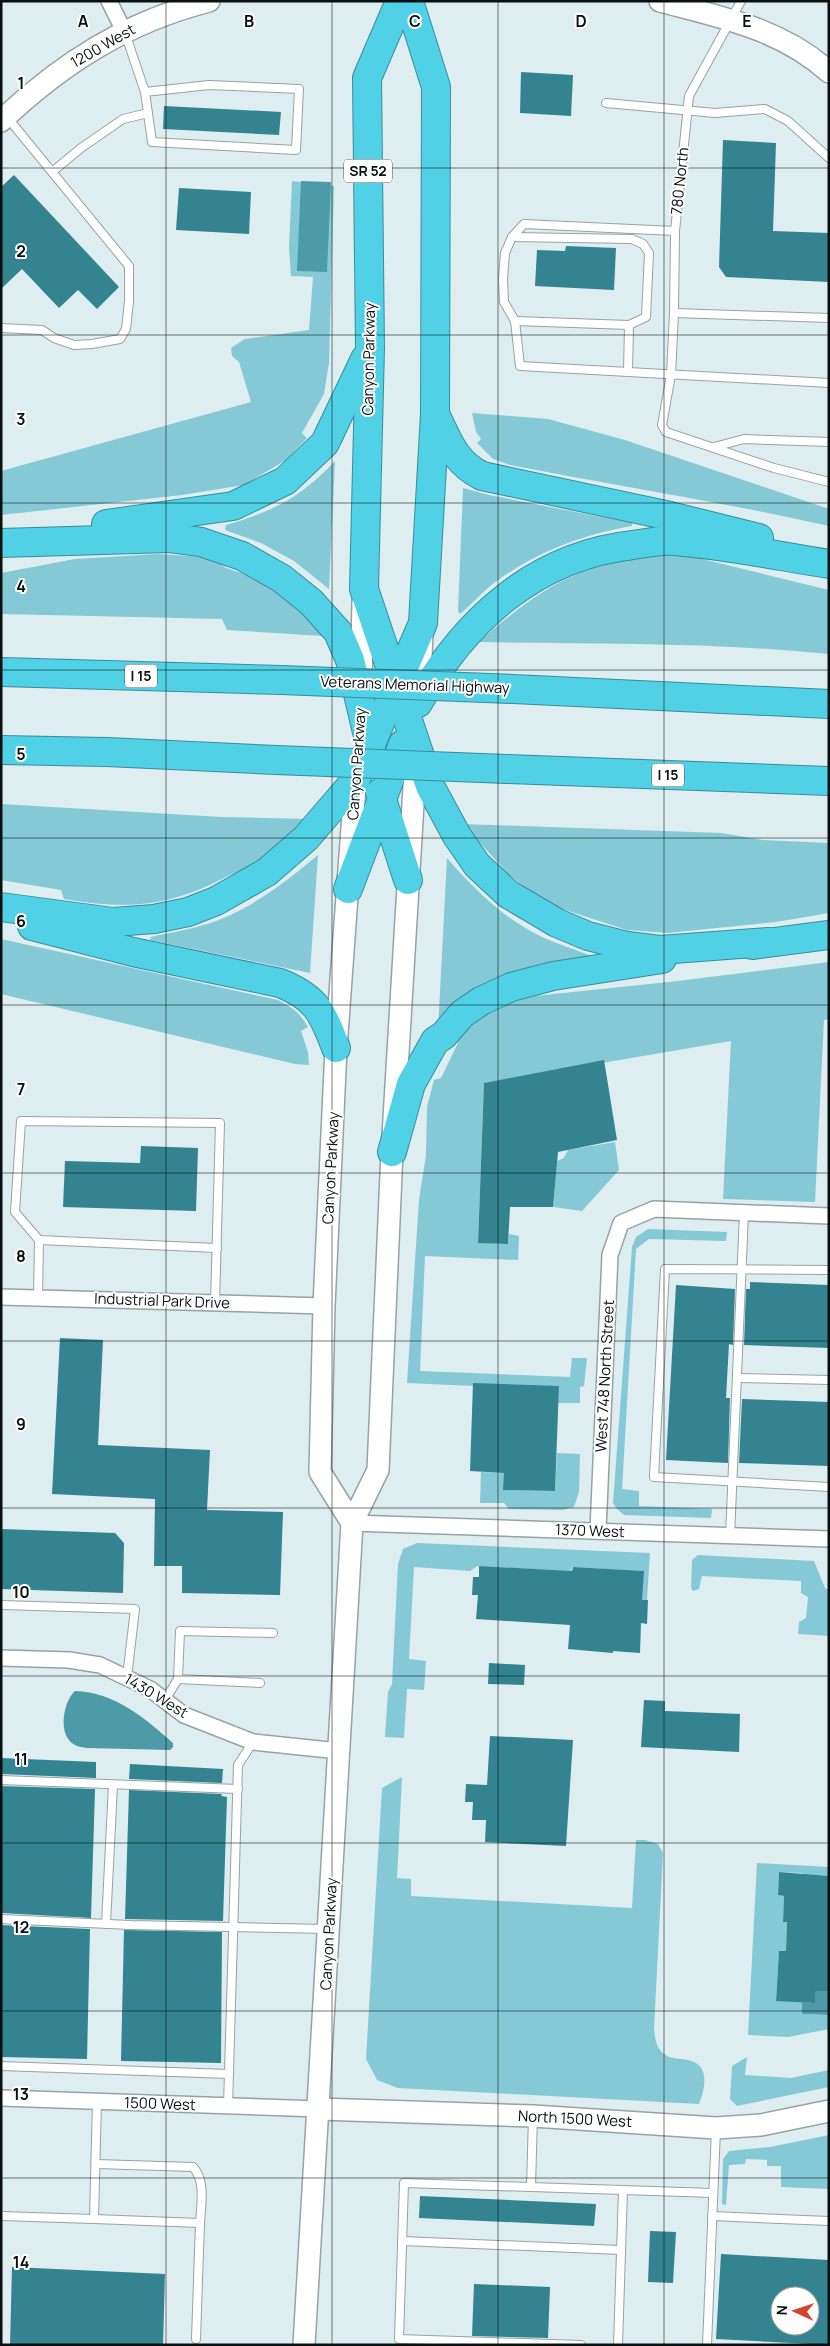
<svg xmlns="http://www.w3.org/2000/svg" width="830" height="2346" viewBox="0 0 830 2346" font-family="Manrope,sans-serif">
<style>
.green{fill:#85c9d6}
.water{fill:#4d9ba9}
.building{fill:#338391;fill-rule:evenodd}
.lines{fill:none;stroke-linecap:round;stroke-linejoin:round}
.lane-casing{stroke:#95a3a5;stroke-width:10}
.street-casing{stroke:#95a3a5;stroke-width:18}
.secondary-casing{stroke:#95a3a5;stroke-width:24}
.highway-casing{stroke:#388d9b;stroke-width:30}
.lane{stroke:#fff;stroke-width:8}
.street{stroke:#fff;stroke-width:15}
.secondary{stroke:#fff;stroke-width:21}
.highway{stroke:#51d1e6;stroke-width:28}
.highway-bridge-casing{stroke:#388d9b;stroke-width:30;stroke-linecap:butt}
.highway-bridge{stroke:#51d1e6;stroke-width:28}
.grid{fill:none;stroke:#0a0f10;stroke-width:1;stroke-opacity:0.55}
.labels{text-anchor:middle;stroke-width:4;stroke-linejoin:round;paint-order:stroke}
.shield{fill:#fff;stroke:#545758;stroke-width:1}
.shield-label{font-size:14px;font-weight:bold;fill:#0a0f10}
.street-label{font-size:15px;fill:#0a0f10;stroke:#fff}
.grid-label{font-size:16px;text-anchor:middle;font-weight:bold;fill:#0a0f10;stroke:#fff;stroke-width:4;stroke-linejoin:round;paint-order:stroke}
</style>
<rect width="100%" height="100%" fill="#deedf0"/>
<!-- green -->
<g class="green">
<polygon points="292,181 334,186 329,363 324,394 302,433 307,438 286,460 244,485 182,495 1,515 1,471 251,402 239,362 232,356 231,348 245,339 309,330 313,277 291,276 289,247"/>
<path d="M472,413L548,419L625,440L829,509V526C723,502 616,486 510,465L493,459L477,443L481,439L476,432Z"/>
<path d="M335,461L329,589L294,561L261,543L225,530L226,525C274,511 300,498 335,461Z"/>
<path d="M463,488L489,495L632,523V526C581,535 536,552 494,583C482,592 472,604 460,614L458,611Z"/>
<polygon points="158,554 209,557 226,568 248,575 276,591 303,613 323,636 227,630 222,619 1,614 1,573 75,559"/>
<path d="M674,555L698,558L829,590V654C712,642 596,644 479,642C544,584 586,559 674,555Z"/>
<path d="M1,804L222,817L310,819C293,833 276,850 257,862C248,868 236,872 226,877C168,907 128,910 64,899L61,890L1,880Z"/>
<polygon points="463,824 721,833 763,840 829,843 829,913 776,922 668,933 627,930 562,909 536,895 509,875"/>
<path d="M318,855L310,973L150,940L151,937C167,933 184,931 200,926C245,914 283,884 318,855Z"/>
<path d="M447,858C473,888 502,917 538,935C556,944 577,950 595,957L438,1030Z"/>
<path d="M1,939L278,1000C292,1007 300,1013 308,1027L301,1031L308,1052L309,1065L295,1064L1,994Z"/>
<polygon points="829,962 829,1019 824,1020 815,1202 723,1199 731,1041 484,1083 478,1242 508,1244 509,1234 519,1236 518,1260 425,1256 420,1371 570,1377 572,1358 587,1358 584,1386 580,1387 580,1403 558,1403 559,1386 473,1386 407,1383 419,1200 426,1155 427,1107 434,1080 441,1078 458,1043 456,1040 481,1015 500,1005 525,997 678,981"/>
<polygon points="615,1142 619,1170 582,1211 553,1207 557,1161 564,1158 568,1150"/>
<polygon points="648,1229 727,1232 726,1241 649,1239 636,1249 622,1489 639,1491 639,1506 712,1509 711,1518 624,1515 617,1509 613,1503 632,1247 636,1237"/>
<polygon points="557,1453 580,1454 579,1492 574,1507 563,1510 509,1509 504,1503 480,1503 481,1472 504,1473 504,1490 555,1491"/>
<polygon points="417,1543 650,1553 647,1600 640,1600 641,1571 572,1567 571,1571 477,1566 470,1571 414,1567 409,1659 426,1661 424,1690 407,1689 404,1738 385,1737 388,1692 392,1684 398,1564 403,1549"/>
<polygon points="698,1555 814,1561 825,1588 829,1590 829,1636 798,1634 799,1622 806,1618 808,1597 801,1593 801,1581 702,1576 699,1589 693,1591 691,1588 692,1560"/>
<path d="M402,1777L397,1878L411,1879V1896L632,1908L636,1840H645L658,1844L663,1853L654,2029C655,2038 656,2048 664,2054C673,2061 684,2057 694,2062C710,2069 704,2091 699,2104L398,2088L377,2080L366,2059L382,1788Z"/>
<polygon points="757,1863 829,1867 829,1876 814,1875 803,1879 803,1873 779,1872 778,1895 784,1896 783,1922 787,1922 786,1951 779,1951 776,2000 802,2002 802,2014 829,2015 829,2029 788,2037 748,2035"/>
<polygon points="747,2057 745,2075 791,2078 829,2070 829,2087 737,2106 730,2099 732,2066"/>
<polygon points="829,2135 829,2189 781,2187 781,2166 767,2166 767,2160 746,2159 745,2164 729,2165 726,2205 722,2204 723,2159 729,2151 770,2147"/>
</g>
<!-- water -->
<g class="water">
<polygon points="301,181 331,182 327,272 297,271"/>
<path d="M75,1691C114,1692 145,1718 173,1743V1747L170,1750L87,1748C83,1747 78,1747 75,1745C57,1736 63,1702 75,1691Z"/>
<polygon points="815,1991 829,1991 829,2015 802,2014 802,2002 815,2003"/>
</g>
<!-- building -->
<g class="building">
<polygon points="521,72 573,75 571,116 520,113"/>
<polygon points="164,106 281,112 279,135 163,129"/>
<polygon points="723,140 776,143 773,231 829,233 829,282 726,277 719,267"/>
<polygon points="14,175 119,287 97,309 78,290 59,308 22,269 1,289 1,187"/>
<polygon points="179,188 251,192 249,234 176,230"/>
<polygon points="566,246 616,248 614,290 535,286 537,250 565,251"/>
<polygon points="604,1060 617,1140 558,1152 553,1207 510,1207 508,1244 478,1243 484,1083"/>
<polygon points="141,1146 198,1148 196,1211 63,1207 65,1161 140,1163"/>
<polygon points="750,1282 829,1285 829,1348 744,1345 746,1289 750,1289"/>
<polygon points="676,1285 735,1289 733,1345 729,1344 726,1398 730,1398 728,1463 666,1460"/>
<polygon points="60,1338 103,1340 98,1445 210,1450 207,1510 283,1512 280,1595 182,1593 182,1566 154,1566 155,1499 52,1494"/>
<polygon points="473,1383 559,1386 555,1491 503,1490 504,1473 470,1471"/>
<polygon points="742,1399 829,1402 829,1466 739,1463"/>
<polygon points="1,1529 115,1533 124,1543 123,1593 1,1589"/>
<polygon points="479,1566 572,1571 573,1567 644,1571 642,1600 648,1600 647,1624 641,1623 640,1653 613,1651 613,1653 568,1649 570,1625 476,1619 478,1595 472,1595 473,1577 479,1577"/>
<polygon points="489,1663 525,1665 524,1685 488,1684"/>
<polygon points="644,1700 665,1701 665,1711 740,1714 739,1752 641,1747"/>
<polygon points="490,1736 573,1740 566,1846 485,1842 486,1820 472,1820 473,1802 465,1802 466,1784 487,1785"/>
<polygon points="1,1758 96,1762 96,1778 1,1774"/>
<polygon points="130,1764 223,1769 222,1783 129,1779"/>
<polygon points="1,1786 95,1789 91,1918 1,1913"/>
<polygon points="129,1790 222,1794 221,1796 227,1797 223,1921 125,1919"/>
<polygon points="779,1872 829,1876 829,1991 815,1991 815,2003 776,2001 779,1951 786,1951 787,1922 783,1922 784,1896 778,1895"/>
<polygon points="1,1925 90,1929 87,2059 1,2057"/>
<polygon points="124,1930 222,1932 221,2063 121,2061"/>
<polygon points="420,2196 596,2204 594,2226 419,2218"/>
<polygon points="650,2231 676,2232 673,2283 648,2282"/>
<path d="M721,2254L829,2260V2345L716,2339ZM780,2296H810V2326H780Z"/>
<polygon points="12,2267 165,2274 163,2345 10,2345"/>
<polygon points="474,2284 550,2287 548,2338 472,2336"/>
</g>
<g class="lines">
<defs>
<g id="lane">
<polyline points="741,1 689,96 675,231 674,313 671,375 662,425 666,432 774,468 829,482"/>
<polyline points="125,33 145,92 152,142 296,150 299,89 209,85 145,92"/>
<polyline points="606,103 715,113 765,109 788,121 829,158"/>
<polyline points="52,172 81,148 123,119 148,113"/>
<polyline points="675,231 524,224 512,237 505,253 503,279 504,302 515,321 520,366 829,383"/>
<polyline points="512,237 632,239 643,244 649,253 646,317 629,325"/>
<polyline points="674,313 829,318"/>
<polyline points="515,321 629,325 628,372"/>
<polyline points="1,328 42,330 54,338 74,345 92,344 120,339 126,329 129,301 129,266 7,117"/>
<polyline points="714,447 744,439 829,442"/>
<polyline points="39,1240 217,1248"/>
<polyline points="829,1270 665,1269 654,1477 829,1487"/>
<polyline points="38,1298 39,1240 15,1212 21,1121 220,1123 215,1303"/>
<polyline points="737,1378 829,1380"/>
<polyline points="730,1536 744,1213"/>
<polyline points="1,1605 135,1609 127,1677"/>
<polyline points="178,1679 260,1683"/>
<polyline points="165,1700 178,1679 180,1631 273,1633"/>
<polyline points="1,1780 238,1789"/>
<polyline points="1,1919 130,1925 327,1929"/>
<polyline points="106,1924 113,1785"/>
<polyline points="1,2066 229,2074"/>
<polyline points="228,2106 238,1765 253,1742"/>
<path d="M96,2164L193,2167C206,2181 201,2205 200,2223"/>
<polyline points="531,2187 533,2116"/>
<polyline points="1,2216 94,2219 97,2101"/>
<polyline points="712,2216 829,2221"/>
<polyline points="94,2219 200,2223 196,2339"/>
<polyline points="402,2241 621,2250"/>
<polyline points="581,2345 399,2339 404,2183 713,2193"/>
<polyline points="618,2345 623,2190"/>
<polyline points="707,2345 716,2129"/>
</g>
<g id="street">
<polyline points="109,1 124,31"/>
<polyline points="1,1297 324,1306"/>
<polyline points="352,1523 829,1539"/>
<polyline points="598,1531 610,1255 621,1223 654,1209 829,1216"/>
<polyline points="1,1658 69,1660 100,1665 150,1689 184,1715 253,1742 339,1751"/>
<polyline points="1,2098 319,2109"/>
</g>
<g id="secondary">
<path d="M660,1C720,17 782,29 829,72"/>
<path d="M1,121C62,63 127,22 209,1"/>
<polyline points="361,683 363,601"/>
<polyline points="419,701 422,634"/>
<polyline points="352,1523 320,1472 324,1306 336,1048 356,773"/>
<polyline points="319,2109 533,2116 716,2128 761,2125 829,2111"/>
<polyline points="304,2345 352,1523 378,1470 392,1152 416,754"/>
</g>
<g id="highway">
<polyline points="400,1 367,78 370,348 364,589 430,786 457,836 477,865 508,894 557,923 588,936 627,946 660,950 768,942"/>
<path d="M435,414C448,440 454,462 482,476L670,516L759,538"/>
<polyline points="106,524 233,506 285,481 325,443 365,359"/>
<polyline points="1,543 170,538 201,542 242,556 281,578 311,602 338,632 350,660 371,749"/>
<polyline points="1,672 281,680"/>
<polyline points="513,689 829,704"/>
<path d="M418,703C465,620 535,556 633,545C646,543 661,540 674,541C726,545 778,556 829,564"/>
<polyline points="1,750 107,752 276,760"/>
<polyline points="507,769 829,781"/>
<polyline points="380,793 408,880"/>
<polyline points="348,889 403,744"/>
<polyline points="1,907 113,922 154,919 188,912 216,901 267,872 306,838 355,781 423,623 435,414 436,87 409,1"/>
<path d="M32,926L133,952L280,983C316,997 323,1013 336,1048"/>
<polyline points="752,945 829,935"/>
<polyline points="392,1152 411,1084 435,1041 444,1035 462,1014 481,1001 511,987 553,976 662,959"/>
</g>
</defs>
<!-- lane casing -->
<use href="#lane" class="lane-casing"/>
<!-- street casing -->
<use href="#street" class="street-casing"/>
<!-- secondary casing -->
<use href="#secondary" class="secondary-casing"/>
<!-- highway casing -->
<use href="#highway" class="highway-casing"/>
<!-- lane -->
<use href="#lane" class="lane"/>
<!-- street -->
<use href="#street" class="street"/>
<!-- secondary -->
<use href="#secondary" class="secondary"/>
<!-- highway -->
<use href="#highway" class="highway"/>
<defs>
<g id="highway-bridge">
<polyline points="281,680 513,689"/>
<polyline points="276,760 507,769"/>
</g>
</defs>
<!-- highway-bridge casing -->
<use href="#highway-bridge" class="highway-bridge-casing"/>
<!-- highway-bridge -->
<use href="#highway-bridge" class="highway-bridge"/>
</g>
<!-- grid -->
<path class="grid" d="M166,1V2345M332,1V2345M498,1V2345M664,1V2345M1,168H829M1,335H829M1,503H829M1,670H829M1,838H829M1,1005H829M1,1173H829M1,1341H829M1,1508H829M1,1676H829M1,1843H829M1,2011H829M1,2178H829"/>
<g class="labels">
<!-- shield labels -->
<g class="shield">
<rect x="344" y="159.5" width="48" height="23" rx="4"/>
<rect x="125" y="664.5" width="32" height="23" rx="4"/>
<rect x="652" y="763.5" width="32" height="23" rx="4"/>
</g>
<g class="shield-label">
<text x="368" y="176">SR 52</text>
<text x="141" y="681">I 15</text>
<text x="668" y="780">I 15</text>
</g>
<!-- street labels -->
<g class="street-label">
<text transform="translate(103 46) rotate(-30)" y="5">1200 West</text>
<text transform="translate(680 181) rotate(-84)" y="5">780 North</text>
<text transform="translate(369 359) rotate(-89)" y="5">Canyon Parkway</text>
<text transform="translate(415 685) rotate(2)" y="5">Veterans Memorial Highway</text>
<text transform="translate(357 764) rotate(-86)" y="5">Canyon Parkway</text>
<text transform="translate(331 1168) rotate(-87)" y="5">Canyon Parkway</text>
<text transform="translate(162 1301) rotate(2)" y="5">Industrial Park Drive</text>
<text transform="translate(605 1376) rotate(-87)" y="5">West 748 North Street</text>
<text transform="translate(590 1531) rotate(2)" y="5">1370 West</text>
<text transform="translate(156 1696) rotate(31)" y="5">1430 West</text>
<text transform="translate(329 1934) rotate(-87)" y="5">Canyon Parkway</text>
<text transform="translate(160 2104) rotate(2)" y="5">1500 West</text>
<text transform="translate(575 2119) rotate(3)" y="5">North 1500 West</text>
</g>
</g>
<g class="grid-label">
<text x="83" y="27">A</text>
<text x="249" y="27">B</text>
<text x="415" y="27">C</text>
<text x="581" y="27">D</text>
<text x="747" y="27">E</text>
<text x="21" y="89">1</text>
<text x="21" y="257">2</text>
<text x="21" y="425">3</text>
<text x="21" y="592">4</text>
<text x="21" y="760">5</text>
<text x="21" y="927">6</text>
<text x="21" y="1095">7</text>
<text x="21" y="1262">8</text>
<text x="21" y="1430">9</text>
<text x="21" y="1598">10</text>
<text x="21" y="1765">11</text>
<text x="21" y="1933">12</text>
<text x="21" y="2100">13</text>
<text x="21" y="2268">14</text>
</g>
<!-- border -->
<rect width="830" height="2346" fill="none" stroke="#0a0f10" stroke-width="5"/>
<!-- north arrow -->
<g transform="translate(795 2311) rotate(273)"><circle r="24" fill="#ffffff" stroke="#9d9f9f"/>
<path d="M0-4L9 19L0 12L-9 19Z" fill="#d04431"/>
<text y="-8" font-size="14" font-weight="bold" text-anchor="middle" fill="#0a0f10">N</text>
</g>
</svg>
